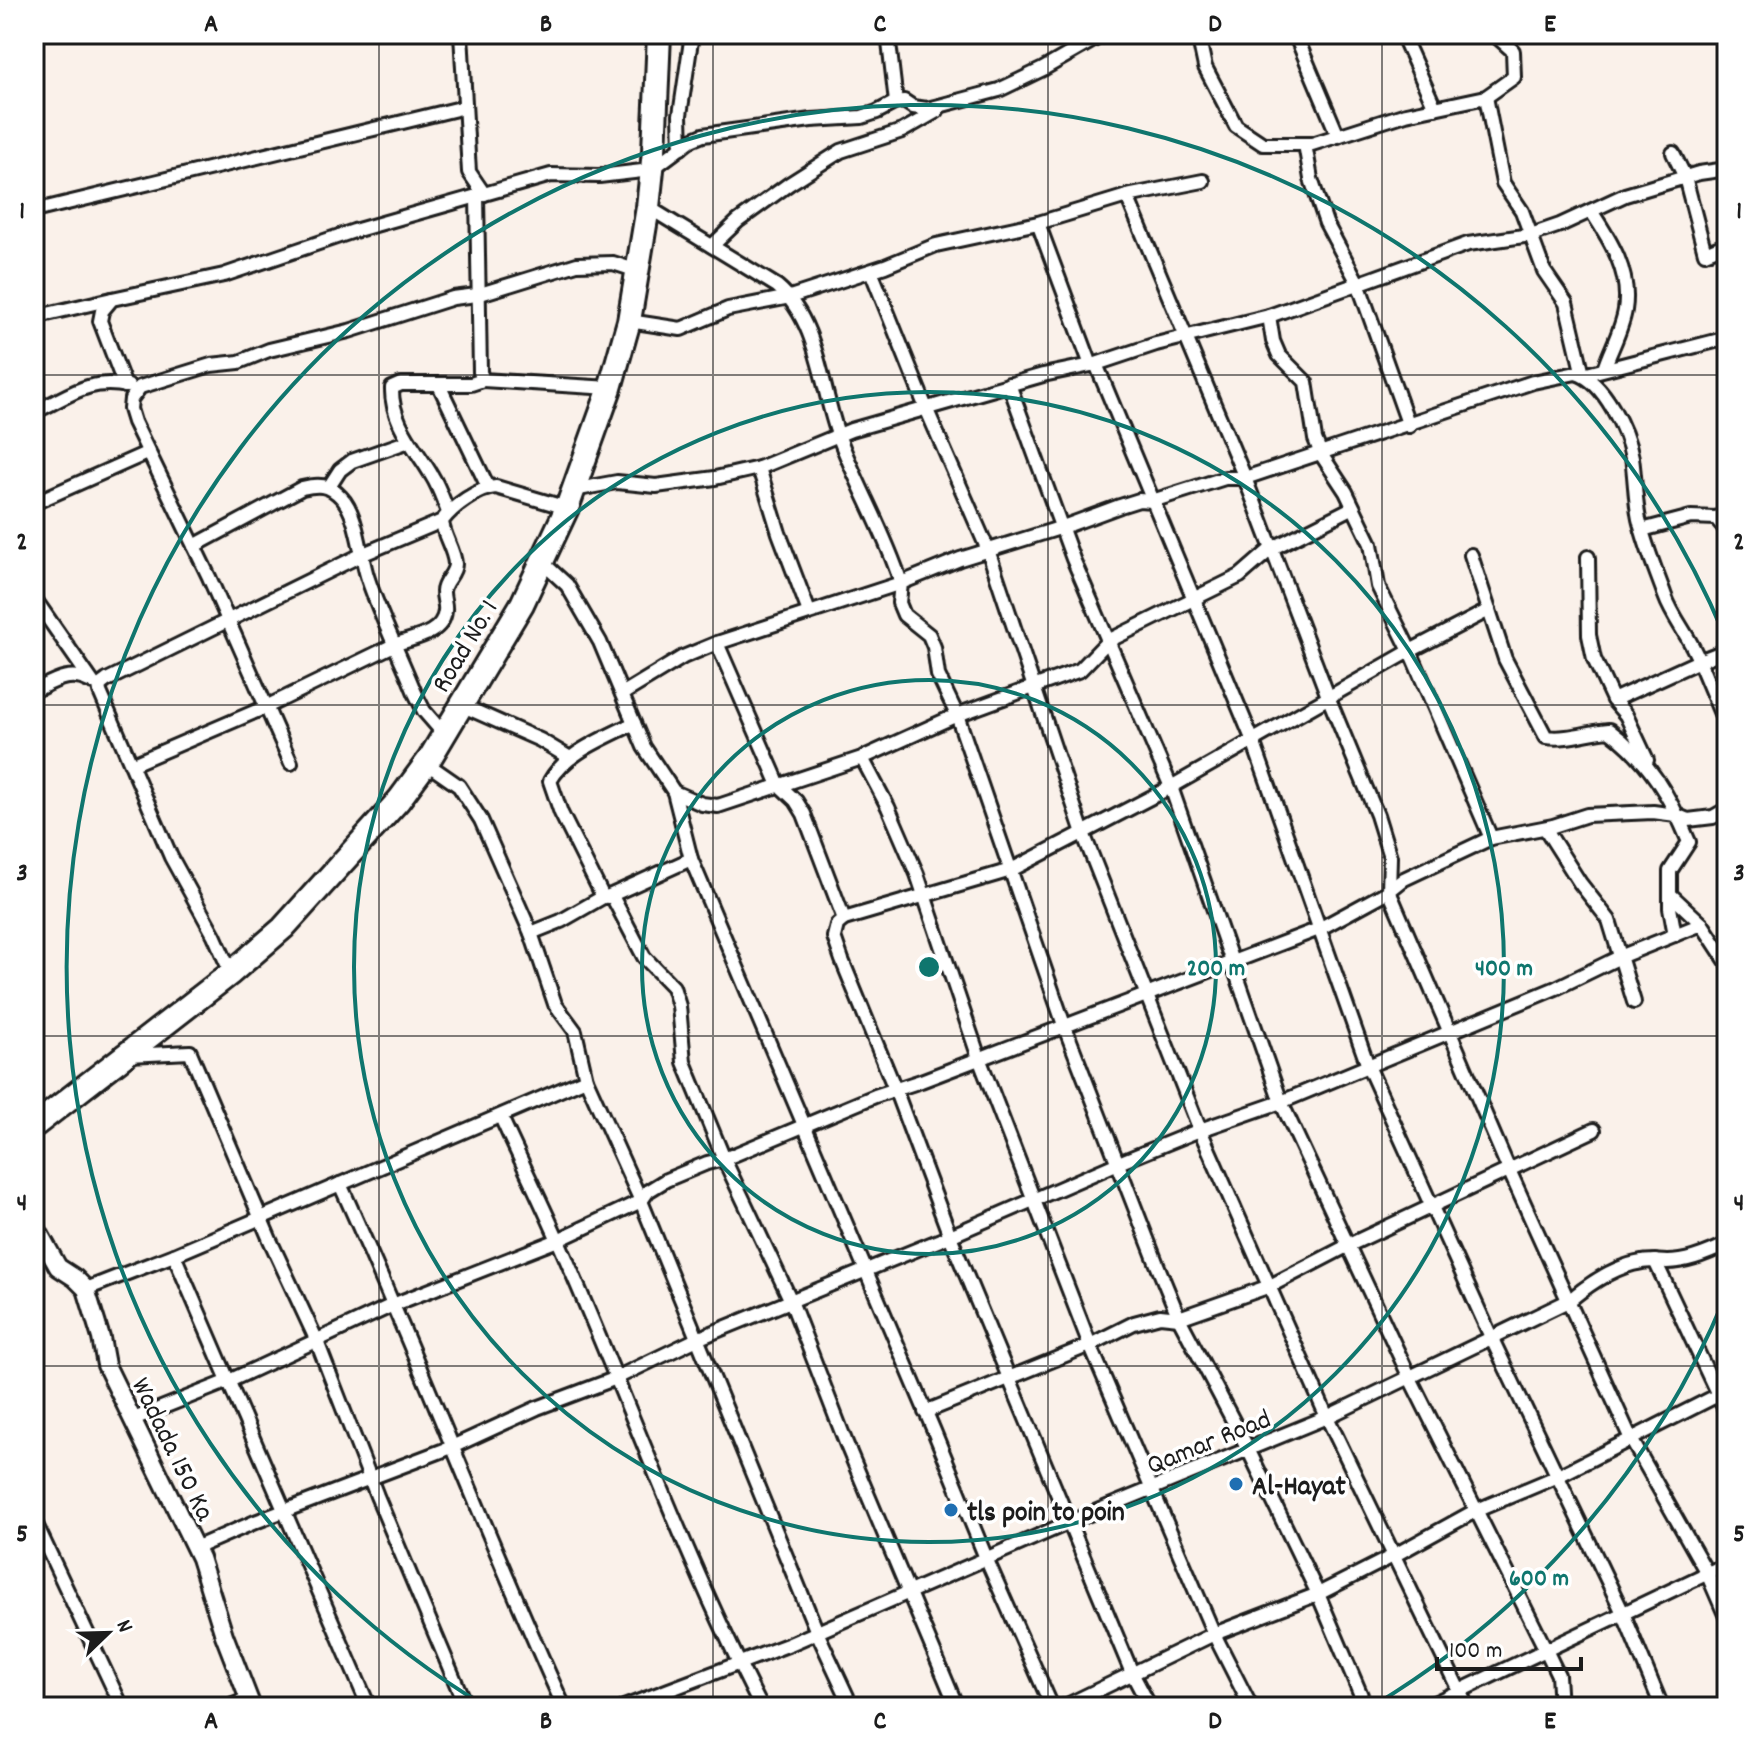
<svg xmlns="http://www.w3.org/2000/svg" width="1761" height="1741" viewBox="0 0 1761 1741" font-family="Dekko,sans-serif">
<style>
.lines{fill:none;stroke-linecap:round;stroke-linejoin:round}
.street-casing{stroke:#1c1c1c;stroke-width:18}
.secondary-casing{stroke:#1c1c1c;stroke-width:22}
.highway-casing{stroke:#1c1c1c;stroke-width:28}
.street{stroke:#fff;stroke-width:12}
.secondary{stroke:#fff;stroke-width:16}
.highway{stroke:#fff;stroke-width:22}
.grid{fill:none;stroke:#1c1c1c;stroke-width:2;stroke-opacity:0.55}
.ring{fill:none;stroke:#0f766e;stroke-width:4}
.poi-dot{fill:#1f6fb2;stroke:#fff;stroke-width:3}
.labels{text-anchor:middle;stroke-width:7;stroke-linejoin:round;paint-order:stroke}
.street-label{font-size:28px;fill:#1c1c1c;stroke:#fff}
.poi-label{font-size:28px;font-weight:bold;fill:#1c1c1c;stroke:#fff;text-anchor:start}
.centre{fill:#0f766e;stroke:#fff;stroke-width:4}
.ring-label{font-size:24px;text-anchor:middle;font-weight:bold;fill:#0f766e;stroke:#fff;stroke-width:7;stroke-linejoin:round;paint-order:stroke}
.neatline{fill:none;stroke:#1c1c1c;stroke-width:3}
.grid-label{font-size:26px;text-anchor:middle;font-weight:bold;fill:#1c1c1c}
</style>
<rect width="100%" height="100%" fill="#faf1ea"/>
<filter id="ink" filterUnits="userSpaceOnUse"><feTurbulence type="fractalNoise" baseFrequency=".0125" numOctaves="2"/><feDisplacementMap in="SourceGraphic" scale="16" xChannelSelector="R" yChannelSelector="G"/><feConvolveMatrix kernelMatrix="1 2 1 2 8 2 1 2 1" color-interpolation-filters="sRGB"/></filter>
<g filter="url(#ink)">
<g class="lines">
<defs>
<g id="street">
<polyline points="461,34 469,172 484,194"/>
<polyline points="888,34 896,102"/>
<polyline points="1198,34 1205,67 1236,126 1263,144 1312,144 1406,114 1486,97 1514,77 1513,51 1494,34"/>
<polyline points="1295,34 1338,136"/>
<polyline points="1402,34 1435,108"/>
<polyline points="1486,97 1503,183 1522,211 1544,271 1566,303 1583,375 1727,338"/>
<polyline points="1305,144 1311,179 1326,223 1358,283 1409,426"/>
<polyline points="681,148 680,115 692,34"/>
<polyline points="1673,153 1685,177 1705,253 1727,244"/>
<polyline points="477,196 480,372 483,380 610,388"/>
<polyline points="1127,196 1245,478 1329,699 1377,815 1390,857 1389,891 1509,1170 1631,1439 1707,1573 1727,1619"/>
<polyline points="34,211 465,107"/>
<path d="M1591,211C1611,241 1631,273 1625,310C1622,330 1610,350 1604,369"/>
<polyline points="1038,223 1091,365"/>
<polyline points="712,246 738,221 789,184 841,151 902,131 937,111"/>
<polyline points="871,271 926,408 988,550 1083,833 1200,1130 1327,1417 1467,1707"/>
<polyline points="1269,316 1273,341 1279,355 1306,382 1315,439 1321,454 1346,492 1371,544 1378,586 1410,651 1491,838"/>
<polyline points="34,317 112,299"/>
<polyline points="629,321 681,329 728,309 790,297 885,266 936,245 1038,223 1127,196 1203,181"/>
<polyline points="1096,364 1253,741 1368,1066 1491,1337 1623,1613 1662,1707"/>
<polyline points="1009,384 1073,559 1171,787 1281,1102 1410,1378 1546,1650 1558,1675 1560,1707"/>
<polyline points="439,385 488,487"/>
<polyline points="125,386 100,321 102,311 112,299 224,275 354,231 551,175 599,176 651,170 691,140 703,135 811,120 862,117 877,112 896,102 904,101 913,107 927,109 939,106 999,90 1043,69 1104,34"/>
<path d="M34,412C71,396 85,378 128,386"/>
<polyline points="759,468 779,533 809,612"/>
<polyline points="329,487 340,470 352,461 409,441"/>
<polyline points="573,490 617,482 656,486 715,478 759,468 851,430 1043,375 1096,364 1156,344 1269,316 1468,244 1531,235 1560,225 1625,195 1699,173 1727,169"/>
<polyline points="34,503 149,452"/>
<polyline points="1352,508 1271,549 1240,576 1108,641 1080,670 957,715 1064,1025 1156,1262 1179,1318 1248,1449 1318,1594 1366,1707"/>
<path d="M448,512C443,500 439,487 432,476C416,448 391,423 392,388L401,384H471L483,380"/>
<polyline points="1716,518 1727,531"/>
<polyline points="1642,530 1691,517 1716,518 1727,513"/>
<path d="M194,546L302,488C318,484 329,484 341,497C358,514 360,556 368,579C381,618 400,655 415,693L424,711L444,734"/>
<path d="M1471,555L1505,659L1546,737C1568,740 1587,732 1609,730C1649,760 1670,796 1689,842L1670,871V908L1675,935"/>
<polyline points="1588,557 1589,635 1594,659 1613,700 1626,715 1647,760"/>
<polyline points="543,563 567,585 600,642 644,747 674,792 691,859 934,1431 986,1558 1052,1707"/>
<polyline points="34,598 93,683"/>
<polyline points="717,643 779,785 796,801 804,814 844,919 837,925 834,937 842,960 895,1089 950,1236 1132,1673 1150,1707"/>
<polyline points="99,686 107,680 361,555 442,521"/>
<polyline points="99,686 100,692 171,857 214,935 231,973"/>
<path d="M34,691C53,682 69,670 89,681"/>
<path d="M622,694L683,657L717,643L901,583C885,532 857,486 839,437C821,389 819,321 777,286L648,207"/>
<polyline points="1613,700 1699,661 1727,728"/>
<polyline points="461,705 540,740 570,758"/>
<polyline points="291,763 209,577 134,422 130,409 131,399 140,387 211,365 239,362 269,350 349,331 453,298 477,295 577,264 613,263 638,271"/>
<polyline points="426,763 459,786 481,820 531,933 555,1004 575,1031 586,1079 641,1201 817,1632 852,1707"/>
<path d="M133,764L266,707L396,644C414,638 443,634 445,611C446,605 443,599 443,592C443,581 455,575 455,564C454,549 443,536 442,521C452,507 478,488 496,487L567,508"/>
<polyline points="674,792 702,804 718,806 862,758"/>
<polyline points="1545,828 1580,883 1609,920 1634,1002"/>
<polyline points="1670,894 1702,924 1727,962"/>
<polyline points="612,896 644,957 673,987 679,1006 684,1062 724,1159 791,1301 846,1443 957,1707"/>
<polyline points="607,897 691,859"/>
<polyline points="844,919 1011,870 1171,787 1410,651 1489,610"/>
<path d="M531,933L561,921L603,897L561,813L550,781C566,752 606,738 634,723"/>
<polyline points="129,1055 190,1052 270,1240 316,1339 377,1496 466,1707"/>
<path d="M501,1117C519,1157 539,1197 557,1238C626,1394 683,1555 761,1707"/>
<path d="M340,1184C419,1357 485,1534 564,1707"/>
<polyline points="174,1255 369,1707"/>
<polyline points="1655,1261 1727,1414"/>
<polyline points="86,1289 174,1255 586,1079"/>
<polyline points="925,1412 1090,1345 1134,1323 1160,1316 1179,1318 1270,1286 1349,1245 1594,1130"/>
<polyline points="131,1420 229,1381 395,1304 558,1240 641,1201 648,1191 666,1180 707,1163 724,1159 875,1096 921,1081 1319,929 1389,891 1404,879 1491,838 1553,826 1587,815 1653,812 1676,815 1688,820 1713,817 1727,809"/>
<polyline points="34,1520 122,1707"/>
<polyline points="195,1548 255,1522 452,1447 537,1408 614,1379 697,1339 950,1236 1116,1164 1200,1130 1281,1102 1556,988 1622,956 1702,924"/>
<polyline points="228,1707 249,1699"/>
<path d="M624,1707L790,1644L1070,1522L1327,1417L1570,1300C1590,1283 1616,1266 1642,1262C1650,1260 1658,1262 1667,1262C1687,1262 1709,1253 1727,1244"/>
<polyline points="1063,1707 1214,1634 1318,1594 1395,1555 1475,1511 1556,1477 1718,1395"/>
<path d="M1251,1707L1214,1634L1090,1345L979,1058L917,874L888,807L862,758L957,715L938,675L934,647L929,635L904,615L899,603L901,583L960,559L1063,527L1120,506L1139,500L1152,501L1225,478H1245L1533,382L1576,373C1604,381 1627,431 1632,458C1635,478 1635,499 1639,519C1645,545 1656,571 1665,596C1673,619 1691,638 1699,661L1727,650"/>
<polyline points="1426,1707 1727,1564"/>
</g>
<polyline id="secondary" points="34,1224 58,1267 75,1278 86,1289 101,1338 106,1365 200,1558 224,1635 252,1707"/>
<polyline id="highway" points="34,1126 231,973 283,928 399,800 430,758 522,604 567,508 610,388 629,321 648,207 654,151 659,34"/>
</defs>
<!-- street casing -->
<use href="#street" class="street-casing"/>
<!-- secondary casing -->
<use href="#secondary" class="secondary-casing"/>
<!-- highway casing -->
<use href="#highway" class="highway-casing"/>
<!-- street -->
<use href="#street" class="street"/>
<!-- secondary -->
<use href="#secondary" class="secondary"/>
<!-- highway -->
<use href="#highway" class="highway"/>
</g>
</g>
<!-- grid -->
<path class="grid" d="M379,34V1707M713,34V1707M1048,34V1707M1382,34V1707M34,375H1727M34,705H1727M34,1036H1727M34,1366H1727"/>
<!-- distance rings -->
<g class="ring">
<circle cx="929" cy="967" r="287"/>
<circle cx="929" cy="967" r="575"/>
<path d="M1725 1297A862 862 0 0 1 1373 1706M485 1706A862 862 0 1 1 1725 637"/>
</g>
<!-- markers -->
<g class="poi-dot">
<circle cx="1236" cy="1484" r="8"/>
<circle cx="951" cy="1510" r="8"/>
</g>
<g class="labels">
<!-- street labels -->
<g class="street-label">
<text transform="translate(463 645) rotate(-59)" y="10">Road No. 1</text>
<text transform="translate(1208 1440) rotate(-22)" y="10">Qamar Road</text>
<text transform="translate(175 1448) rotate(64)" y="10">Wadada 150 Ka</text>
</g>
<!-- poi labels -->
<g class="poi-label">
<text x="1252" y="1494">Al-Hayat</text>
<text x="967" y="1520">tls poin to poin</text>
</g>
</g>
<circle cx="929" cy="967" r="12" class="centre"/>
<g class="ring-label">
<text x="1216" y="975">200 m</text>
<text x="1504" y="975">400 m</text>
<text x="1539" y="1585">600 m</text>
</g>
<!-- margin -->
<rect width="1761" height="1741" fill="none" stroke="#fff" stroke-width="88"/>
<!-- north arrow -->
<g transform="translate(108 1633) rotate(67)" stroke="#ffffff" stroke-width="6" paint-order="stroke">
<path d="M0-6L14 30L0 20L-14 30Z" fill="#1c1c1c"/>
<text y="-12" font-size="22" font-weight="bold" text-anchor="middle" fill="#1c1c1c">N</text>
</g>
<!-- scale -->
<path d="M1437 1657v12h144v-12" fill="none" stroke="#1c1c1c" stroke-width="4"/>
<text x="1449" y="1657" font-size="24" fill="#1c1c1c" stroke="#ffffff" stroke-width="6" paint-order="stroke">100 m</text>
<rect x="44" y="44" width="1673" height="1653" class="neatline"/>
<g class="grid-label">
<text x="211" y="31">A</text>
<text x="546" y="31">B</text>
<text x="880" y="31">C</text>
<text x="1215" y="31">D</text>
<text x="1550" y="31">E</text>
<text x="22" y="218">1</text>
<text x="1739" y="218">1</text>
<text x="22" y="549">2</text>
<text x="1739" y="549">2</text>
<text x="22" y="880">3</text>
<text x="1739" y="880">3</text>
<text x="22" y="1210">4</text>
<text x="1739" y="1210">4</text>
<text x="22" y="1541">5</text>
<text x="1739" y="1541">5</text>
<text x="211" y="1728">A</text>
<text x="546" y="1728">B</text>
<text x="880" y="1728">C</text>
<text x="1215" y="1728">D</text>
<text x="1550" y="1728">E</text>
</g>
</svg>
